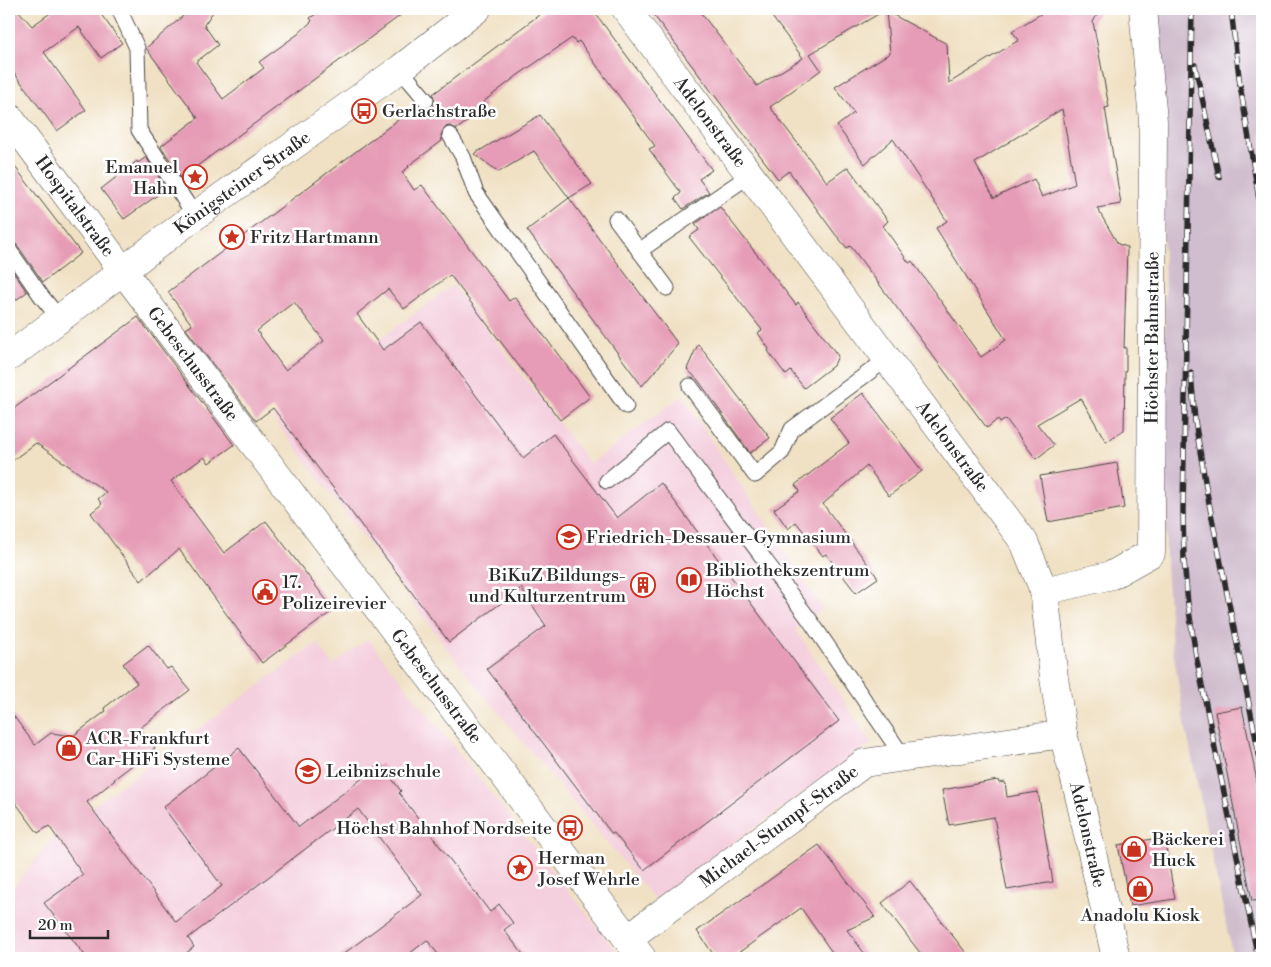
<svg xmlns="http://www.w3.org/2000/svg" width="1271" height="967" viewBox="0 0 1271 967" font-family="'Libre Bodoni',serif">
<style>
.built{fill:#f4cfde}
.railway{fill:#d0bdce}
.building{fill:#e69cb6;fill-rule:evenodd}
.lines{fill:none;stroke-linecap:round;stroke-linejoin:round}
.lane-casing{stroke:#494642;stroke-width:17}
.street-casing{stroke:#494642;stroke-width:29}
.secondary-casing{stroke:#494642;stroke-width:29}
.lane{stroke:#fff;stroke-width:15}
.street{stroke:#fff;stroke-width:28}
.secondary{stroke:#fff;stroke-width:28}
.rail-casing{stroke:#2b2b2b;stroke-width:5.5}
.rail{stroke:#fff;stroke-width:4;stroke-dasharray:11;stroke-linecap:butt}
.labels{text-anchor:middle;stroke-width:5;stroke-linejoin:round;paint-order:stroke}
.poi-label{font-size:18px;fill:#2b2b2b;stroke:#fff;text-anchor:start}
.street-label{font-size:18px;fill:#2b2b2b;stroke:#fff}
</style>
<rect width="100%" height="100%" fill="#fff"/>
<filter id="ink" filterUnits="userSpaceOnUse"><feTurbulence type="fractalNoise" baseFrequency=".02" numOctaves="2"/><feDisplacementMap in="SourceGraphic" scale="10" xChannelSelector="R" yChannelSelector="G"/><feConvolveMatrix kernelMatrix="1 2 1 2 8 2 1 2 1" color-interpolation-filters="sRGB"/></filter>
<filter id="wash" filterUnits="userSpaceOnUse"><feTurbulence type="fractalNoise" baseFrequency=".0096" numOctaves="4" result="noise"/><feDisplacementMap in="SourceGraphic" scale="20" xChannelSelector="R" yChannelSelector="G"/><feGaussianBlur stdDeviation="1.12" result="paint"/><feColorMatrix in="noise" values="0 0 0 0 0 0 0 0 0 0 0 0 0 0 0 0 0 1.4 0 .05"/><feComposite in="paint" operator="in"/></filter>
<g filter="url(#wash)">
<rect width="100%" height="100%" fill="#f0e1c4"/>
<!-- built -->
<g class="built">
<polygon points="453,285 590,464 682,396 823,609 795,629 872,743 655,900 468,676 273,418"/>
<polygon points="368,639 622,958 9,958 9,892 60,830 317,643 333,665"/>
</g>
<!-- railway -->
<polygon class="railway" points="1154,9 1262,9 1262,958 1233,958 1186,729 1172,645 1166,567 1165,284"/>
<g id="blocks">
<!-- building -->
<g class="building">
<polygon points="9,9 17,9 32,26 56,9 105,9 100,13 122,43 101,58 79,27 44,52 86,110 57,131 9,66"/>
<polygon points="191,9 215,9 204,25 218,45 196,62 223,99 264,68 259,62 298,34 312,21 310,18 323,9 409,9 181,178 161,146 198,118 146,48"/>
<path d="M547,9H592L712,170L699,179L709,192L683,209L675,198L681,193L649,149L655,146L579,41L576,43L572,38L518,75L483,102L486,107L457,129L450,126L445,127L441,135L442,141L408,166L409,167L402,172L414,190L422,185L509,301L515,297L590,397L560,420L450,275L404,309L388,289L357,314L383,350L421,322L523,458L553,434L617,518L661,483L839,721L644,870L614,833L612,834L487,669L546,626L521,588L449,642L273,408L256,421L186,329L192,325L168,292L418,105L423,109L432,107L435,103L433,94ZM294,302L324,341L285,370L257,331Z"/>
<path d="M649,9H698L757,86L803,58L766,9H887L810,54L821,70L770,107L827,182L848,167L888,221L883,226L909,263L912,261L981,357L1006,340L936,228L947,221L893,139L865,164L837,126L854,113L835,87L890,53L886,11L947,44L949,83L1019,40L1012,31L1049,9H1100L1093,22L1109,107L1105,108L1121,204L1097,208L1118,244L1127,247L1124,348L1126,347V370L1125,371L1124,430L1106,442L1081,398L1037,424L1054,445L1036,459L1006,419L1000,423L998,419L987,428L852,248L850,246L847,248L835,234L789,171L778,179ZM1062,109L1075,184L1042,197L1034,179L994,198L975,163Z"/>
<polygon points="540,115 592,184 569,198 534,151 499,172 474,154"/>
<polygon points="146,157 166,189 124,219 101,189 137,161 138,163"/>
<polygon points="9,159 81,253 43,282 17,245 9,241"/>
<polygon points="569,198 678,344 642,386 527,230"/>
<polygon points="720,207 796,305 798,302 838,356 834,365 804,388 791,371 786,375 768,351 769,349 758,333 762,330 689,237 699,230 695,224"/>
<polygon points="9,266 27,292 9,305"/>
<polygon points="138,317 234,445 209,463 204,457 171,481 224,553 266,521 334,610 262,663 179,549 141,581 91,513 102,504 98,499 106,492 36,443 9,463 9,412"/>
<polygon points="698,344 770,438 750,453 698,380 687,369"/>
<polygon points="863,393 922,471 889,496 867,466 823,504 878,578 856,593 826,554 823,556 796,522 788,529 774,509 800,491 795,485 849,443 830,418"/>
<polygon points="1117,463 1124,508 1048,522 1040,476"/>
<polygon points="148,645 167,669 171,667 190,690 140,728 155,748 114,779 115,780 87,802 176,922 222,886 163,807 239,748 299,827 381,764 401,791 399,793 490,912 499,904 513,923 504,930 526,958 441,958 427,940 404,958 338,958 422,895 358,809 188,938 194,947 180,958 87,958 44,903 83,875 49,826 38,833 9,794 9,710 35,745 51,733 73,736 106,711 104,708 137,683 123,664"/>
<polygon points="1242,707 1262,806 1262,900 1252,901 1215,712"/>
<polygon points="998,780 999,783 1005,782 1007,797 1038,792 1053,882 1007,890 994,817 949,825 942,790"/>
<polygon points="1164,837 1175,899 1130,906 1118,845"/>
<polygon points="819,845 875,917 847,930 868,958 836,958 801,908 731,958 716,958 697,931"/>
<polygon points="910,881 970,958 924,958 882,903"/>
</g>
</g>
</g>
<g filter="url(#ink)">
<use href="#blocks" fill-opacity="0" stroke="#494642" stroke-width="1"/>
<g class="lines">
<defs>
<g id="lane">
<polyline points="119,9 137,48 139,130 195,216"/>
<polyline points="400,69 426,100"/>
<polyline points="450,135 463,157 476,193 626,406"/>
<polyline points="616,219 667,288"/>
<polyline points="9,250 42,297 60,319"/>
<polyline points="639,251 750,175"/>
<polyline points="690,386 755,475 782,452 792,429 887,359"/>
<polyline points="607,481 668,431 809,619 904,758"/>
</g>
<g id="street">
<path id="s1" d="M626,9L1024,542L1044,591L1054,678L1063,734L1078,791L1116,958"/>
<path id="s2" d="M1044,591L1112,575L1151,553L1153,121L1143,9"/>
<path id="s3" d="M627,939L864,763L1063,734"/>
</g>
<g id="secondary">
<path id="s4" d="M9,117L123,271L642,958"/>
<path id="s5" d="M9,357L195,216L400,69L477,9"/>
</g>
</defs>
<!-- lane casing -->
<use href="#lane" class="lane-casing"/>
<!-- street casing -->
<use href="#street" class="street-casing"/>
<!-- secondary casing -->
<use href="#secondary" class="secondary-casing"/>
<!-- lane -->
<use href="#lane" class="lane"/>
<!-- street -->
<use href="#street" class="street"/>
<!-- secondary -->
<use href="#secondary" class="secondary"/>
<defs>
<g id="rail">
<polyline points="1192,9 1183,511 1184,560 1188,604 1196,656 1258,958"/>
<polyline points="1231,9 1240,85 1262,217"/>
<polyline points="1195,65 1219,177"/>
<polyline points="1191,373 1195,421 1207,493 1262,769"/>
</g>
</defs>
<!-- rail casing -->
<use href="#rail" class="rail-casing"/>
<!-- rail -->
<use href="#rail" class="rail"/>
</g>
</g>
<!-- icons -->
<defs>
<symbol id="bus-ring" viewBox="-11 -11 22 22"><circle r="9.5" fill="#fff" stroke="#c8321e" stroke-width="1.5"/><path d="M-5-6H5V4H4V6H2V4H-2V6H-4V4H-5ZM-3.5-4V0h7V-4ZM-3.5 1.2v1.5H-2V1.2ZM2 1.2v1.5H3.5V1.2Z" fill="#c8321e"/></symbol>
<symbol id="sight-ring" viewBox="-11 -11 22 22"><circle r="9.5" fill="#fff" stroke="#c8321e" stroke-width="1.5"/><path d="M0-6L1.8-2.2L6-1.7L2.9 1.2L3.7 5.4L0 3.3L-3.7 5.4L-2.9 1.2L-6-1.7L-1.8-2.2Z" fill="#c8321e"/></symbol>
<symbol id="school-ring" viewBox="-11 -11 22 22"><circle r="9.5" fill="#fff" stroke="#c8321e" stroke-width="1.5"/><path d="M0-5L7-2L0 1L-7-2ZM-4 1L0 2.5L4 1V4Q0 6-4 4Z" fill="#c8321e"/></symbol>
<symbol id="library-ring" viewBox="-11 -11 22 22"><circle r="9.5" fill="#fff" stroke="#c8321e" stroke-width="1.5"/><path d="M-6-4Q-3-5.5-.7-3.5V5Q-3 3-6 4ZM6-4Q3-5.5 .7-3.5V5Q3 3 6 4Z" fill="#c8321e"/></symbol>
<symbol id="building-ring" viewBox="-11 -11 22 22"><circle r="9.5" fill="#fff" stroke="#c8321e" stroke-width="1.5"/><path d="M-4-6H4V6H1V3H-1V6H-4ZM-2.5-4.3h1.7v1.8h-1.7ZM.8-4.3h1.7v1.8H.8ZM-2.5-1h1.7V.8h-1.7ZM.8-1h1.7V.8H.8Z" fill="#c8321e"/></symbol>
<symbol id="civic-ring" viewBox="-11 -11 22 22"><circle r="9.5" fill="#fff" stroke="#c8321e" stroke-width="1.5"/><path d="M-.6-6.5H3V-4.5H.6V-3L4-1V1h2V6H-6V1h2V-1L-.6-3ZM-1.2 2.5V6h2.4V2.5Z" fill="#c8321e"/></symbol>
<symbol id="shop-ring" viewBox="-11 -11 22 22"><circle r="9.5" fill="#fff" stroke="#c8321e" stroke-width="1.5"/><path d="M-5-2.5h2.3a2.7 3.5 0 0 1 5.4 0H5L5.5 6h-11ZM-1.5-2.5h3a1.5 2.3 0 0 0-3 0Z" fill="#c8321e"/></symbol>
</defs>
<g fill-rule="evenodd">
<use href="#bus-ring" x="350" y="97" width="28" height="28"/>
<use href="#sight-ring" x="181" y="163" width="28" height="28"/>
<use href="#sight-ring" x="218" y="223" width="28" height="28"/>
<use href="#school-ring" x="555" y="523" width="28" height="28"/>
<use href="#library-ring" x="675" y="566" width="28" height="28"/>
<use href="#building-ring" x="629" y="571" width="28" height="28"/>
<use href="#civic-ring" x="251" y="578" width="28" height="28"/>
<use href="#shop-ring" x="55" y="734" width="28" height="28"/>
<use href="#school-ring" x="294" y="757" width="28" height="28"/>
<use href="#bus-ring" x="556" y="814" width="28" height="28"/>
<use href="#shop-ring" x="1120" y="835" width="28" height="28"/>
<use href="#sight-ring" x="506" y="854" width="28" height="28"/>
<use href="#shop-ring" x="1126" y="875" width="28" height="28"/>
</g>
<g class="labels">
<!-- poi labels -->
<g class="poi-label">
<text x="382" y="117">Gerlachstraße</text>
<text x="178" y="173" text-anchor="end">Emanuel<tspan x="178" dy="21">Hahn</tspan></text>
<text x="250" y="243">Fritz Hartmann</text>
<text x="586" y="543">Friedrich-Dessauer-Gymnasium</text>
<text x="706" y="576">Bibliothekszentrum<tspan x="706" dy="21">Höchst</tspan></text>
<text x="626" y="581" text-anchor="end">BiKuZ Bildungs-<tspan x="626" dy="21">und Kulturzentrum</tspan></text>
<text x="282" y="588">17.<tspan x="282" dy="21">Polizeirevier</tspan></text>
<text x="86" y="744">ACR-Frankfurt<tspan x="86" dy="21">Car-HiFi Systeme</tspan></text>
<text x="326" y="777">Leibnizschule</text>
<text x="552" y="834" text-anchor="end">Höchst Bahnhof Nordseite</text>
<text x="1152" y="845">Bäckerei<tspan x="1152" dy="21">Huck</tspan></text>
<text x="538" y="864">Herman<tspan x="538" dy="21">Josef Wehrle</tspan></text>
<text x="1140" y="921" text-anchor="middle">Anadolu Kiosk</text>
</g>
<!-- street labels -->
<g class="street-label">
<text dy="6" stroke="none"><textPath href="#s1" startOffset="141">Adelonstraße</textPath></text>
<text dy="6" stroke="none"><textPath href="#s5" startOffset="291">Königsteiner Straße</textPath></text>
<text dy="6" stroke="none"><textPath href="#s4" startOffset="111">Hospitalstraße</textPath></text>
<text dy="6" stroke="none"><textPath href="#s2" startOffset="330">Höchster Bahnstraße</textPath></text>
<text dy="6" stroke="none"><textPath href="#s4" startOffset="308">Gebeschusstraße</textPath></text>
<text dy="6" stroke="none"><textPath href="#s1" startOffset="546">Adelonstraße</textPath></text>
<text dy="6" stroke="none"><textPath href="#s4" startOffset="712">Gebeschusstraße</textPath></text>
<text dy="6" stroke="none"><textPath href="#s3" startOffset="189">Michael-Stumpf-Straße</textPath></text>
<text dy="6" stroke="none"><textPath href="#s1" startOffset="966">Adelonstraße</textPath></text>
</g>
</g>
<!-- margin -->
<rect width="1271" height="967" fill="none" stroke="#fff" stroke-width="30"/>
<!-- scale -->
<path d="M30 930v8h78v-8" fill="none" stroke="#2b2b2b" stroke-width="2.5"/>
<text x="38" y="930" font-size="15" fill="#2b2b2b" stroke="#ffffff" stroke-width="4" paint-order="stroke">20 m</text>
</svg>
